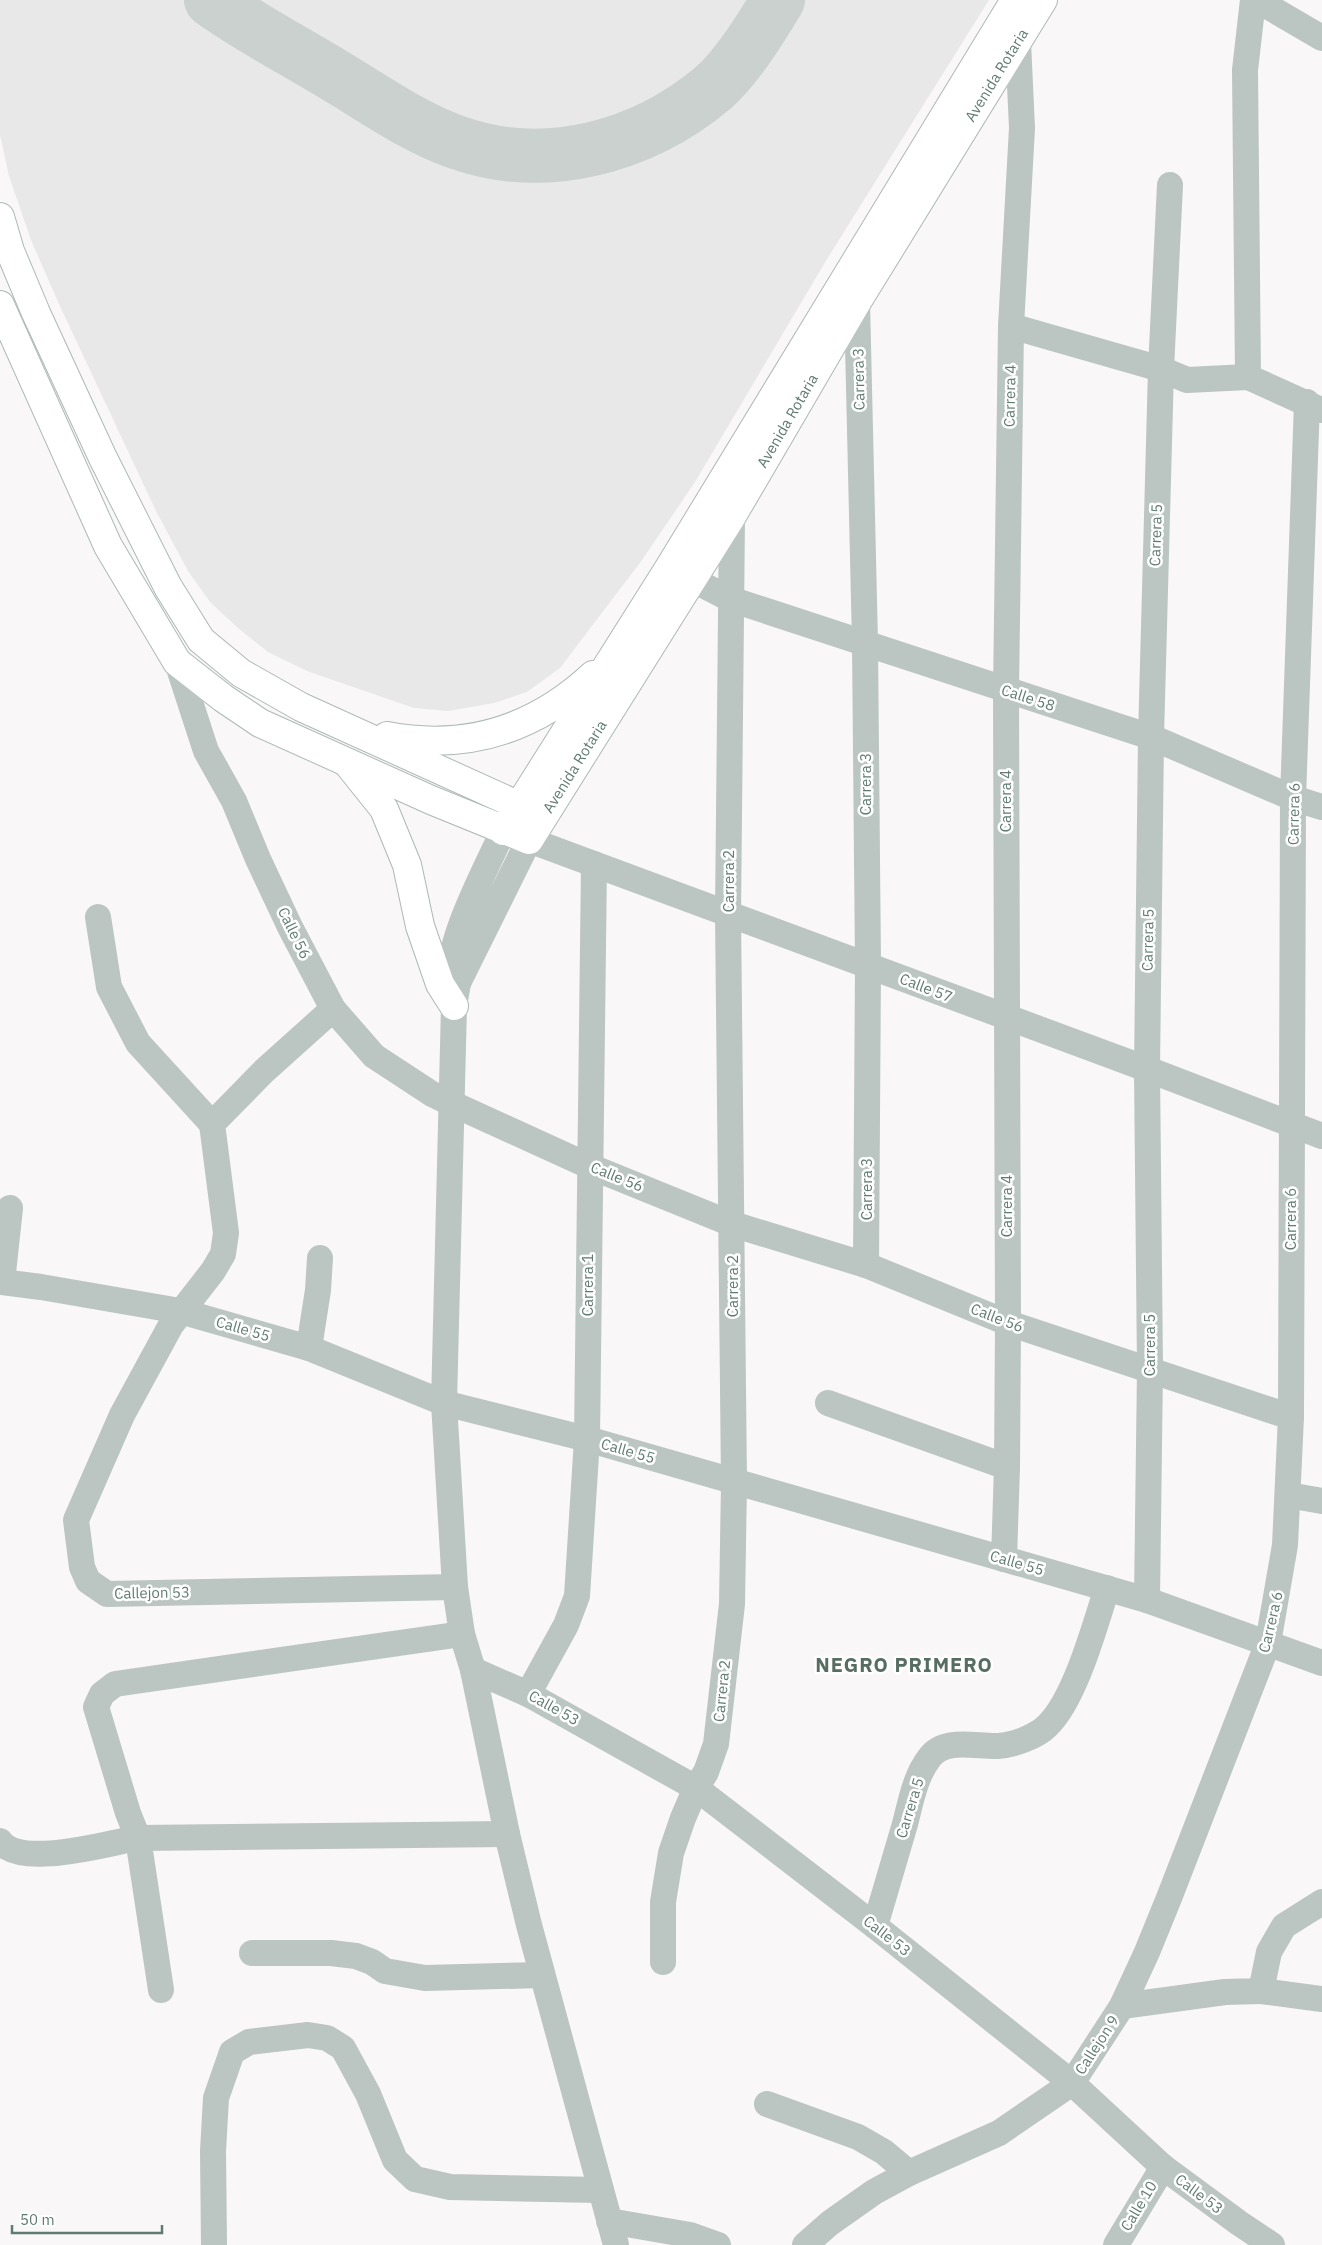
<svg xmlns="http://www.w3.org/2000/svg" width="1322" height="2245" viewBox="0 0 1322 2245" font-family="'IBM Plex Sans',sans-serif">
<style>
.built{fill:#e7e8e7}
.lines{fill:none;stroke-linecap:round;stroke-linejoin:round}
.taxiway{stroke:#cad1ce;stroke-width:54}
.major-casing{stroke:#adb9b4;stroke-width:30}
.minor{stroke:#bbc5c1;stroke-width:26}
.major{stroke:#fff;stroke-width:28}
.labels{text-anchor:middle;stroke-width:5;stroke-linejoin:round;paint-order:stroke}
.street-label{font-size:15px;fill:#607c70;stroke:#fff}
.district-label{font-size:20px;font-weight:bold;letter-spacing:1px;fill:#576d63;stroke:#fff}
</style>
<rect width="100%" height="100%" fill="#f9f7f7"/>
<!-- built -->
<polygon class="built" points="0,0 989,0 827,259 695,482 642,560 560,668 527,692 494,703 448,711 414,708 307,671 268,652 238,628 210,602 188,571 156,511 59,304 31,240 9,176 0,135"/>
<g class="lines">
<!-- taxiway -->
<path class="taxiway" d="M211,0C250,28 293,50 334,75C373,98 413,127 456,142C545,174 643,147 713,88C738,66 761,28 778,0"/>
<defs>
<g id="major">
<polyline points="0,217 10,251 36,313 103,458 168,587 201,640 241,673 301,707 535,813"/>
<path id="s1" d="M0,305L108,546L177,662L223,698L260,723L431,800L529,840L732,516L857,302L1043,0"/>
<path d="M387,736C466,751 534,730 593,675"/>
<polyline points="348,764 384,809 407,865 420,926 440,984 454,1006"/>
<polyline points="503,831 669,568 1015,0"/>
</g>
</defs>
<!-- major casing -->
<use href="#major" class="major-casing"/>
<!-- minor -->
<g class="minor">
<polyline points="1257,0 1322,38"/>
<polyline points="857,302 865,643 868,966 866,1265"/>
<polyline points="1011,326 1161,369 1170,185"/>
<polyline points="1248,377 1245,70 1253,0"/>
<polyline points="672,569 730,599 1151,737 1293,798 1322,807"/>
<polyline points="177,662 206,751 234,801 258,859 290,927 333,1009 374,1056 432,1094 453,1104 589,1166 732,1224 866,1265 1008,1323 1291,1417"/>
<path d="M503,831C490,860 450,936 452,965C452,971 456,977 458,983L529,840L1147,1069L1322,1136"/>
<polyline points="98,917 109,987 138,1043 212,1124"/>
<polyline points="458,983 454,1006 444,1403 455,1587 462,1634 473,1670 507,1834 529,1925 616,2245"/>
<polyline points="333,1009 264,1071 212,1124 226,1233 223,1254 213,1271 171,1325 122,1415 76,1520 82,1567 88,1581 107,1594 455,1587"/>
<polyline points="10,1208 2,1282 41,1287 180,1311 309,1348 444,1403 587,1439 1147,1600 1322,1663"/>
<polyline points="309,1348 318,1290 320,1258"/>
<polyline points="828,1403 1007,1467"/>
<polyline points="1288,1495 1322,1501"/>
<polyline points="1004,1559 1007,1467 1008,1323 1006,691 1011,326 1022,128 1018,42"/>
<polyline points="1147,1600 1150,1369 1147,1069 1151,737 1161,369 1187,380 1248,377 1321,410"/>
<polyline points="462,1634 115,1684 102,1694 96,1707 128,1813 138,1838 507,1834"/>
<polyline points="473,1670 528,1694 696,1788 875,1926 1072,2083 1163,2167 1239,2223 1272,2245"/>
<polyline points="528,1694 566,1625 577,1596 587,1439 594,864"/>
<path d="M0,1841C20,1869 108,1843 138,1838L161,1990"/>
<path d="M875,1926C885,1892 895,1858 905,1824C911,1801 915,1776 930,1757C945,1737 977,1747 998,1746C1013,1745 1036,1737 1047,1726C1075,1700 1095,1625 1107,1588"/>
<polyline points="252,1953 331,1953 356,1956 372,1962 385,1971 425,1978 542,1975"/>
<polyline points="663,1962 663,1902 671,1853 683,1818 696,1788 706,1772 716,1744 732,1604 734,1483 728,914 732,516"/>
<polyline points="1261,1991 1322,1999"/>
<polyline points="1122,2006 1147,1952 1169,1898 1268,1643 1285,1545 1291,1417 1293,798 1307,402"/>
<polyline points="767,2104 858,2137 884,2152 909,2173"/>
<polyline points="609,2221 690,2235 718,2245"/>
<polyline points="214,2245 213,2151 216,2098 232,2052 249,2042 308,2035 327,2038 343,2048 368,2094 395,2160 415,2179 450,2187 600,2190"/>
<polyline points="805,2245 830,2223 874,2192 909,2173 999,2133 1072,2083 1122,2006 1225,1992 1261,1991 1269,1952 1284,1926 1322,1902"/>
<polyline points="1116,2245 1163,2167"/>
</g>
<!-- major -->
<use href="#major" class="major"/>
</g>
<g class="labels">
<!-- street labels -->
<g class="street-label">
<text dy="5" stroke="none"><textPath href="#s1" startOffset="1692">Avenida Rotaria</textPath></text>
<text transform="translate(859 379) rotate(-91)" y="5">Carrera 3</text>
<text transform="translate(1010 396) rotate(-89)" y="5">Carrera 4</text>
<text dy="5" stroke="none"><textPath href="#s1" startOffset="1288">Avenida Rotaria</textPath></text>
<text transform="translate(1156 535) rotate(-88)" y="5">Carrera 5</text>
<text transform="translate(1028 698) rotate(18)" y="5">Calle 58</text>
<text dy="5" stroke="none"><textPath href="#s1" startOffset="882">Avenida Rotaria</textPath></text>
<text transform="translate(866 784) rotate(-90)" y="5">Carrera 3</text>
<text transform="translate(1006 801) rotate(-90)" y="5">Carrera 4</text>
<text transform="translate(1294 814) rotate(-89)" y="5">Carrera 6</text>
<text transform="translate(729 881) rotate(-90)" y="5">Carrera 2</text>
<text transform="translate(294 933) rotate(64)" y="5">Calle 56</text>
<text transform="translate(1148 940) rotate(-89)" y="5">Carrera 5</text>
<text transform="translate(926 988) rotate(21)" y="5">Calle 57</text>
<text transform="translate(617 1177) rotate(22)" y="5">Calle 56</text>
<text transform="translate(867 1189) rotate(-90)" y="5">Carrera 3</text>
<text transform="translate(1007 1206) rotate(-90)" y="5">Carrera 4</text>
<text transform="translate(1291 1219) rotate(-90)" y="5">Carrera 6</text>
<text transform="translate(588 1285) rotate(-90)" y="5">Carrera 1</text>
<text transform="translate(733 1286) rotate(-90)" y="5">Carrera 2</text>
<text transform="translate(997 1318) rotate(21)" y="5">Calle 56</text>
<text transform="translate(243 1329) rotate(16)" y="5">Calle 55</text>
<text transform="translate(1150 1345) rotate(-90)" y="5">Carrera 5</text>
<text transform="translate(628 1451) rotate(16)" y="5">Calle 55</text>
<text transform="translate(1017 1563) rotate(16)" y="5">Calle 55</text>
<text transform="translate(152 1593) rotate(-1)" y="5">Callejon 53</text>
<text transform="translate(1271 1622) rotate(-77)" y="5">Carrera 6</text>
<text transform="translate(722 1691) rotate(-84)" y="5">Carrera 2</text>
<text transform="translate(554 1708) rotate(29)" y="5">Calle 53</text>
<text transform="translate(910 1808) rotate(-73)" y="5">Carrera 5</text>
<text transform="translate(887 1936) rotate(38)" y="5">Calle 53</text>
<text transform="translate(1097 2045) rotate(-57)" y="5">Callejon 9</text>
<text transform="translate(1199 2194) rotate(37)" y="5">Calle 53</text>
<text transform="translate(1139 2206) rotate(-59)" y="5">Calle 10</text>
</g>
<!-- district labels -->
<g class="district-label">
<text x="904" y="1672">NEGRO PRIMERO</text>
</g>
</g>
<!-- scale -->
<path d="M12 2225v8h150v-8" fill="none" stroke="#607c70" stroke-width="2.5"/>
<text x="20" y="2225" font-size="15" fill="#607c70" stroke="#ffffff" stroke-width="4" paint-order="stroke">50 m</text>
</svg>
